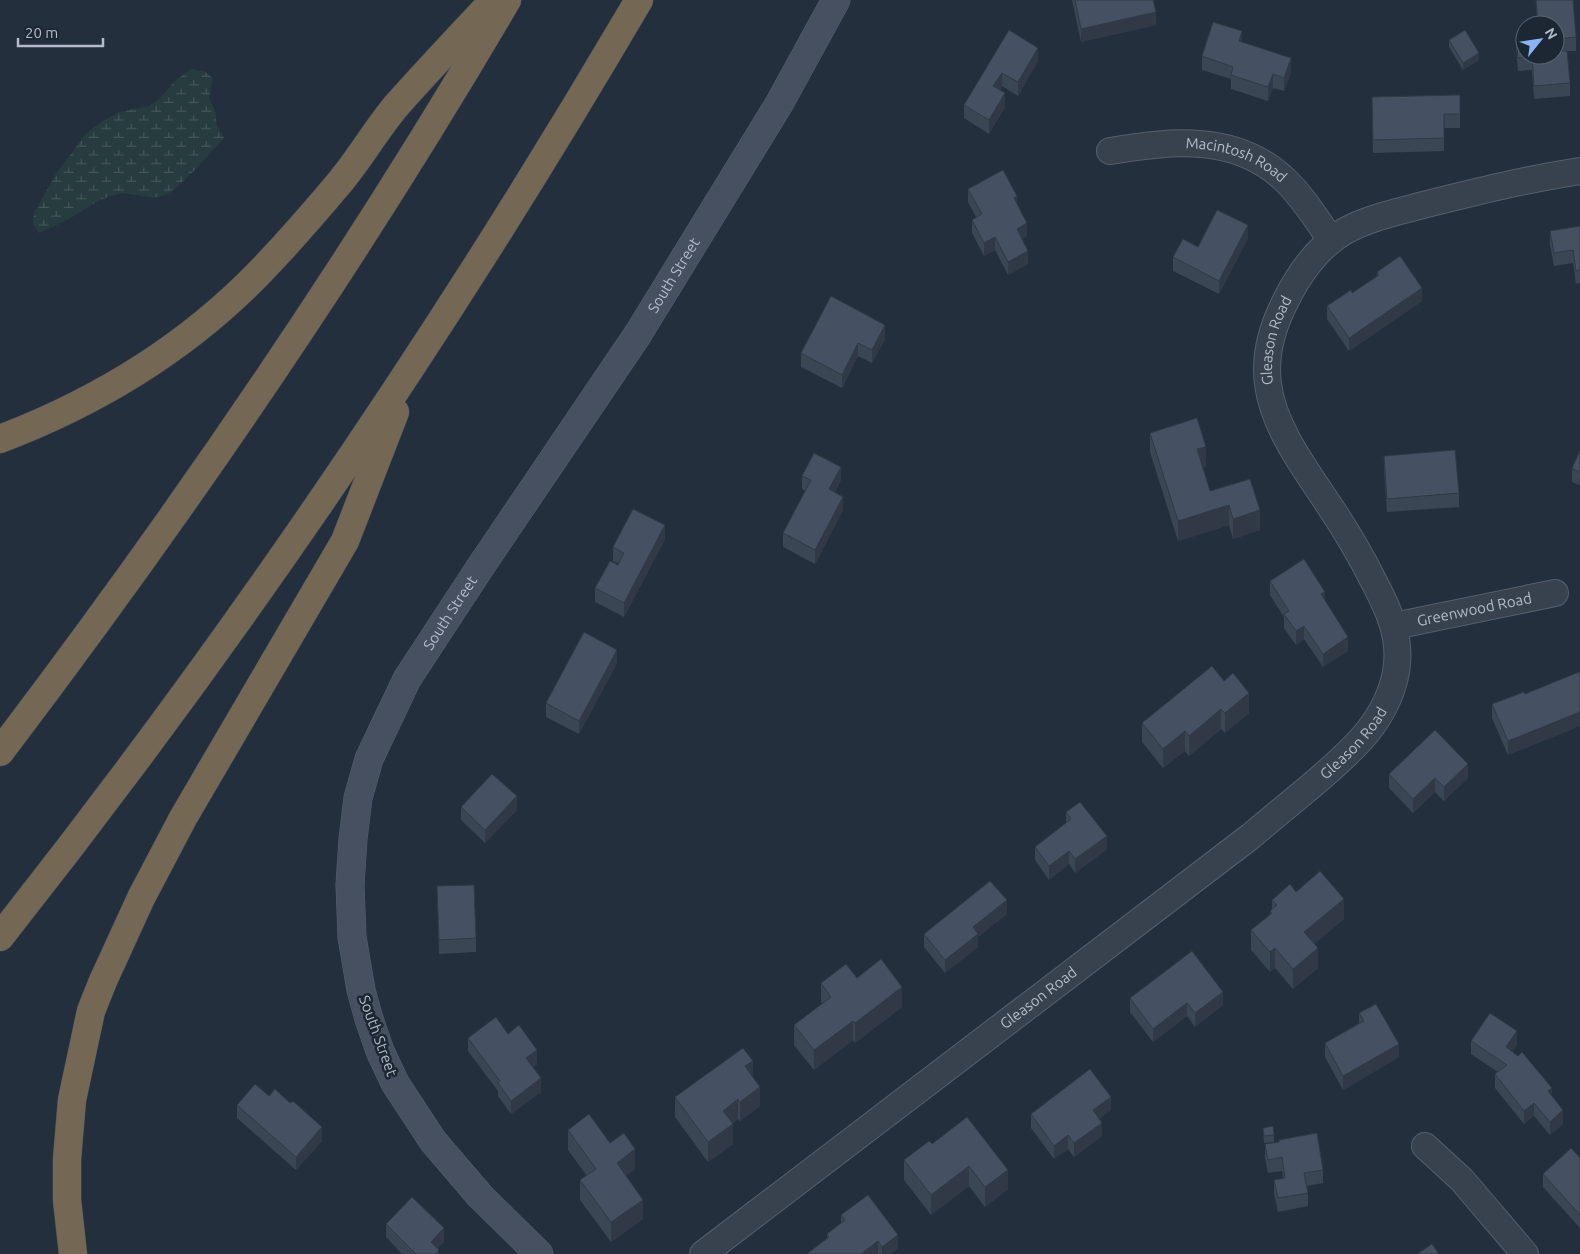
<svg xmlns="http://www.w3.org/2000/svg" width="1580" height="1254" viewBox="0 0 1580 1254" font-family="Ubuntu,sans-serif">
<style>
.wetland{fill:url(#wetland-marsh)}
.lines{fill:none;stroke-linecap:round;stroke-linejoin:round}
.street-casing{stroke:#565f6c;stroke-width:28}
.secondary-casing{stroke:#565f6c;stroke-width:29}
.highway-casing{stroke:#434c59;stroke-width:29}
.street{stroke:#38414e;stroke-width:26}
.secondary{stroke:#465061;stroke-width:28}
.highway{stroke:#746855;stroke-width:28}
.wall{fill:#3b4654}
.shaded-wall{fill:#303945}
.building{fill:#455162;stroke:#303945}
.labels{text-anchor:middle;stroke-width:5;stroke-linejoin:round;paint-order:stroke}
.street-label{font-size:15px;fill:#b4bcc9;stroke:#1d2633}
</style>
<defs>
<pattern id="wetland-marsh" width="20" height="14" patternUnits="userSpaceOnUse" patternTransform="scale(1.25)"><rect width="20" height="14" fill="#263c3f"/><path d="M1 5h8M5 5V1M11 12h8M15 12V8" fill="none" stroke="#435659"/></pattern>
</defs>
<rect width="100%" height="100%" fill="#242f3e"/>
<!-- wetland -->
<path class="wetland" d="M191,69L205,72L213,78L209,98L215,111L217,125L224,138C210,152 181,189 163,196C149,201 132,191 118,194C97,198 81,213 63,222C55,226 47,229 39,233L33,224L34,213L57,172L71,154L85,134L103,121L119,112L149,106L159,99L176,80Z"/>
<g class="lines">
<defs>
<g id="street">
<path id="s1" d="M1110,151C1171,141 1236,133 1285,180C1303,197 1317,220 1331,240"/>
<path id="s2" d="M1394,626L1555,593"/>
<polyline points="1425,1146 1462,1180 1525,1254"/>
<path id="s3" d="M703,1254L1251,836C1273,817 1296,799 1318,780C1353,750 1387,720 1396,672C1402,638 1389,610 1373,580C1360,554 1345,529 1329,505C1306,470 1273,427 1268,384C1264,354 1272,327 1286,300C1299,274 1319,246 1345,231C1368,218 1398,212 1423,205C1475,192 1527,179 1580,171"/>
</g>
<g id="secondary">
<path id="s4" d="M539,1254L480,1196L433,1141L395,1083L380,1051L369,1019L361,990L352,937L350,885L353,839L358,798L369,759L407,679L481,566L638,334L779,104L836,0"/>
</g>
<g id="highway">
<path d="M0,439C97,402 187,347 259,273C287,244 314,213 340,182C360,158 376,130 396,106C428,70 461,35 494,0"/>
<path d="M0,752C183,511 354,261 507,0"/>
<path d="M0,937C235,640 448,326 639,0"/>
<polyline points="73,1254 67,1200 67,1159 72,1100 91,1011 103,981 141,898 183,818 345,541 395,412"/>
</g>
</defs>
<!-- street casing -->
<use href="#street" class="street-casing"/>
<!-- secondary casing -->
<use href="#secondary" class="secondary-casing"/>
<!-- highway casing -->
<use href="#highway" class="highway-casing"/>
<!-- street -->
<use href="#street" class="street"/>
<!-- secondary -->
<use href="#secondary" class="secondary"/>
<!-- highway -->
<use href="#highway" class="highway"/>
</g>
<!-- wall -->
<g class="wall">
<polygon points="1072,0 1153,0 1156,25 1081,42"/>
<polygon points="1536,0 1576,37 1576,51 1567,51 1570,83 1570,96 1534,99 1532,70 1518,71 1516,47 1516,34 1525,55 1555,25 1537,25"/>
<polygon points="1009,30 1038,61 1018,96 1002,86 1000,90 1005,107 989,134 964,118 964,105"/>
<polygon points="1449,40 1479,60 1463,70 1449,47"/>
<polygon points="1242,43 1291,72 1284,91 1273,88 1268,101 1231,89 1231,79 1202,70 1202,56"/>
<polygon points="1460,95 1460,128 1444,128 1444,151 1373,153 1372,97"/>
<polygon points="968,189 1017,204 1027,236 1022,239 1028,264 1008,275 995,250 984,256 972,233 972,220 976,217 968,202"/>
<polygon points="1580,226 1580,283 1576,284 1573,263 1554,266 1550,245 1550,231"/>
<polygon points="1248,238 1219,294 1173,271 1173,257 1198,247"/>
<polygon points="1377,272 1422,301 1349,351 1327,319 1327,306 1352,293 1377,277"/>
<polygon points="885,339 872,363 858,356 842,388 801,367 801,353"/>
<polygon points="1150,433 1206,467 1203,467 1210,491 1260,530 1233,539 1229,525 1178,541 1150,452"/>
<polygon points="1580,451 1580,485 1572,482 1572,468"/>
<polygon points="1384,456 1459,493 1459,507 1387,512 1384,469"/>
<polygon points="802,476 841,480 835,492 843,510 815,564 783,547 783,533 805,491 802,489"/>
<polygon points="665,539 624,617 595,602 595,588 619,564 613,561 613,547"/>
<polygon points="1270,581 1325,601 1348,651 1323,667 1304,639 1296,645 1284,628 1284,617 1270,595"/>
<polygon points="617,663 579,734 546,717 546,703"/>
<polygon points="1212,666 1249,713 1225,733 1221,729 1189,756 1185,751 1163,768 1142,742 1142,723"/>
<polygon points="1580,674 1580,726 1508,755 1492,718 1492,704 1525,694"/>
<polygon points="1389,774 1468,778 1444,801 1435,792 1413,813 1389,788"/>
<polygon points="461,807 517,810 485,843 461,820"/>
<polygon points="1066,812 1107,849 1075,873 1069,864 1049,880 1035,860 1035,847 1066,823"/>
<polygon points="437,886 476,938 476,952 439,954"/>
<polygon points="1296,892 1344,919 1314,944 1318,968 1293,989 1275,968 1270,972 1251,950 1251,930 1270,915 1270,911 1272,909 1272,900"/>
<polygon points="1007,914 978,937 978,947 945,973 924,947 924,934"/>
<polygon points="857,978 902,1007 855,1043 853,1040 814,1070 794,1045 794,1025 822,1004 821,1002 821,983"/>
<polygon points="1130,998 1223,1005 1195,1027 1187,1016 1153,1042 1130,1012"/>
<polygon points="1359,1013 1399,1057 1343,1090 1325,1057 1325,1043 1359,1023"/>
<polygon points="508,1034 537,1064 533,1067 541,1092 511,1114 498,1096 498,1091 468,1051 468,1038"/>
<polygon points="1471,1041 1517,1044 1512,1052 1552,1096 1563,1124 1550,1135 1534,1116 1524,1124 1495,1088 1495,1074 1498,1072 1471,1054"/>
<polygon points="753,1076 760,1106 740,1121 738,1119 732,1124 733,1144 708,1162 675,1117 675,1097"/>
<polygon points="269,1096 290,1103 322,1141 296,1170 237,1118 237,1105"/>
<polygon points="1111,1110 1099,1119 1102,1136 1074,1157 1068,1149 1054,1159 1031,1128 1031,1114"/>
<polygon points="1263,1128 1274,1135 1274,1142 1264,1143"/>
<polygon points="568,1130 610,1143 635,1169 626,1176 643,1219 611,1242 580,1200 580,1180 587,1176 568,1150"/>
<polygon points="932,1144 1008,1189 985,1207 969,1186 931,1215 904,1180 904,1160"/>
<polygon points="1265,1144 1323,1170 1323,1183 1307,1186 1308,1193 1308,1206 1278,1212 1274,1194 1274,1180 1283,1179 1282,1171 1268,1173 1265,1158"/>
<polygon points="1580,1158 1580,1228 1543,1187 1543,1174"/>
<polygon points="841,1215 898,1248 891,1254 808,1254 808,1253 827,1238 827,1234 841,1223"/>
<polygon points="386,1224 444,1242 437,1248 439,1254 402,1254 386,1237"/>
</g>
<!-- shaded-wall -->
<g class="shaded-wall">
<polygon points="1156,12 1156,25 1081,42 1081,29"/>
<polygon points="1242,31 1242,45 1239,41"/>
<polygon points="1038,48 1038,61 1018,96 1018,82"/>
<polygon points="1479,53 1479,60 1463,70 1463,63"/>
<polygon points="1291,58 1291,72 1284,91 1284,78"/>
<polygon points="1002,73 1002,86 993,99 993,86"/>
<polygon points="1273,74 1273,88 1268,101 1268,87"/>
<polygon points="1005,93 1005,107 989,134 989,120"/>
<polygon points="1017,196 1017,210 1014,198"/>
<polygon points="1027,223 1027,236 1017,243 1017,229"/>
<polygon points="1248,225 1248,238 1219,294 1219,281"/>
<polygon points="995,237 995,250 984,256 984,243"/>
<polygon points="1028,251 1028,264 1008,275 1008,262"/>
<polygon points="1422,288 1422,301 1349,351 1349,338"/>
<polygon points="885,325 885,339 872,363 872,350"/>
<polygon points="858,343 858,356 842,388 842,375"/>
<polygon points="1206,447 1206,467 1197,469 1197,449"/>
<polygon points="841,467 841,480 829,503 829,489"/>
<polygon points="843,497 843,510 815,564 815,550"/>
<polygon points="1229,505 1229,525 1178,541 1178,521"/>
<polygon points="1260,510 1260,530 1233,539 1233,519"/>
<polygon points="665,525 665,539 624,617 624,603"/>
<polygon points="1325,592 1325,605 1321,594"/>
<polygon points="1304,626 1304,639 1296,645 1296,631"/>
<polygon points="1348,637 1348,651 1323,667 1323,654"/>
<polygon points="617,650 617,663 579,734 579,721"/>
<polygon points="1249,693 1249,713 1225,733 1225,713"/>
<polygon points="1221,709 1221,729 1189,756 1189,736"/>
<polygon points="1580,712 1580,726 1508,755 1508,741"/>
<polygon points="1185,731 1185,751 1163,768 1163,749"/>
<polygon points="1468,764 1468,778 1444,801 1444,787"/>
<polygon points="1435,778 1435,792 1413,813 1413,799"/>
<polygon points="517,796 517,810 485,843 485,830"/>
<polygon points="1107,836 1107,849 1075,873 1075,859"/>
<polygon points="1069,851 1069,864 1049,880 1049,866"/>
<polygon points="1344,899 1344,919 1304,952 1304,932"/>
<polygon points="1007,900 1007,914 978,937 978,947 945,973 945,960 973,927"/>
<polygon points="1275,948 1275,968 1270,972 1270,952"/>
<polygon points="1318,948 1318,968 1293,989 1293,969"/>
<polygon points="902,987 902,1007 855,1043 855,1023"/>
<polygon points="1223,992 1223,1005 1195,1027 1195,1013"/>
<polygon points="1187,1003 1187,1016 1153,1042 1153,1029"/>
<polygon points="853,1021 853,1040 814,1070 814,1050"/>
<polygon points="1517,1031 1517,1044 1506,1061 1506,1047"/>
<polygon points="1399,1044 1399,1057 1343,1090 1343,1076"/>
<polygon points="537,1050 537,1064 526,1072 526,1058"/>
<polygon points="753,1061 753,1081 745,1066"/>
<polygon points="541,1078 541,1092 511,1114 511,1101"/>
<polygon points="760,1087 760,1106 740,1121 740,1102"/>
<polygon points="1552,1088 1552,1102 1548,1091"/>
<polygon points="1111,1097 1111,1110 1093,1124 1093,1110"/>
<polygon points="738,1099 738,1119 723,1130 723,1111"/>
<polygon points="1534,1103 1534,1116 1524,1124 1524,1111"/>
<polygon points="1563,1110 1563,1124 1550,1135 1550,1122"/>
<polygon points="1102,1123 1102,1136 1074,1157 1074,1143"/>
<polygon points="733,1124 733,1144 708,1162 708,1142"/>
<polygon points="322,1127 322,1141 296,1170 296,1157"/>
<polygon points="1068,1135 1068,1149 1054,1159 1054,1146"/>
<polygon points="635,1149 635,1169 617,1183 617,1163"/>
<polygon points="969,1166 969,1186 931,1215 931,1195"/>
<polygon points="1008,1170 1008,1189 985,1207 985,1187"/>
<polygon points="643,1200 643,1219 611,1242 611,1222"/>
<polygon points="444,1228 444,1242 432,1254 431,1242"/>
<polygon points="898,1235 898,1248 891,1254 882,1254 882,1247"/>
<polygon points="878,1241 878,1254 861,1254"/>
</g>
<!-- building -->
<g class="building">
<polygon points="1075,0 1153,0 1156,12 1081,29"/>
<polygon points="1536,0 1573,0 1576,37 1558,39 1559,51 1567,51 1570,83 1534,86 1532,56 1518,58 1516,34 1525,33 1525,55 1555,55 1555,25 1538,25"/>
<polygon points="1213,22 1242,31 1239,41 1291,58 1284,78 1273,74 1268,87 1231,75 1233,67 1202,56"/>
<polygon points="1009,30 1038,48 1018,82 1002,73 993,86 1005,93 989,120 964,105"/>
<polygon points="1465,30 1479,53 1463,63 1449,40"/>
<polygon points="1460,95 1460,114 1444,114 1444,138 1373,140 1372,97"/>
<polygon points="1003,170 1017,196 1014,198 1027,223 1017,229 1028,251 1008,262 995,237 984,243 972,220 982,214 968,189"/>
<polygon points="1217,210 1248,225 1219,281 1173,257 1183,239 1198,247"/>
<polygon points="1580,226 1580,270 1576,271 1573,250 1554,253 1550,231"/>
<polygon points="1400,256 1422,288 1349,338 1327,306 1351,290 1352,293 1379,275 1377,272"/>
<polygon points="831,296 885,325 872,350 858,343 842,375 801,353"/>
<polygon points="1197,418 1206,447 1197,449 1210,491 1250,479 1260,510 1233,519 1229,505 1178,521 1150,433"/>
<polygon points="1455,450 1459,493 1387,499 1384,456"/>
<polygon points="1580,451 1580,472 1572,468"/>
<polygon points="814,453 841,467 829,489 843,497 815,550 783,533 811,480 802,476"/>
<polygon points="633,509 665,525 624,603 595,588 610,561 618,565 624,553 613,547"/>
<polygon points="1304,559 1325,592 1321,594 1348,637 1323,654 1304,626 1296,631 1284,614 1289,611 1270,581"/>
<polygon points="584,632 617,650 579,721 546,703"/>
<polygon points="1212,666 1224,681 1233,673 1249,693 1225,713 1221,709 1189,736 1185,731 1163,749 1142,723"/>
<polygon points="1579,672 1580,674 1580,712 1508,741 1492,704 1524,692 1525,694"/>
<polygon points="1435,730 1468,764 1444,787 1435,778 1413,799 1389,774"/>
<polygon points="492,774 517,796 485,830 461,807"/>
<polygon points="1080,802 1107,836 1075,859 1069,851 1049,866 1035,847 1071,819 1066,812"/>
<polygon points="1320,871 1344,899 1304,932 1318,948 1293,969 1275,948 1270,952 1251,930 1272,913 1270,911 1277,905 1272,900 1290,884 1296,892"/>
<polygon points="990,881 1007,900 973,927 978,934 945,960 924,934"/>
<polygon points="474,885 476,938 439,940 437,886"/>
<polygon points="1192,951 1223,992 1195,1013 1187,1003 1153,1029 1130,998"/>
<polygon points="881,959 902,987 855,1023 853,1021 814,1050 794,1025 831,997 821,983 846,964 857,978"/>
<polygon points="1376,1004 1399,1044 1343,1076 1325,1043 1364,1021 1359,1013"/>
<polygon points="1490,1013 1517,1031 1506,1047 1518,1056 1522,1052 1552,1088 1548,1091 1563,1110 1550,1122 1534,1103 1524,1111 1495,1074 1507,1065 1471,1041"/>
<polygon points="496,1017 508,1034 519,1025 537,1050 526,1058 541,1078 511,1101 498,1083 500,1081 468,1038"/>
<polygon points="743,1048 753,1061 745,1066 760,1087 740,1102 738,1099 723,1111 733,1124 708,1142 675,1097"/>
<polygon points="1090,1069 1111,1097 1093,1110 1102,1123 1074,1143 1068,1135 1054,1146 1031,1114"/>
<polygon points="255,1084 269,1096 275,1089 290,1103 293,1101 322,1127 296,1157 237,1105"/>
<polygon points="589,1114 610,1143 624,1133 635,1149 617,1163 643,1200 611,1222 580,1180 596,1169 568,1130"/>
<polygon points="967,1117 1008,1170 985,1187 969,1166 931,1195 904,1160 929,1141 932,1144"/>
<polygon points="1273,1126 1274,1135 1264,1136 1263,1128"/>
<polygon points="1317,1133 1323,1170 1304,1173 1308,1193 1278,1198 1274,1180 1285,1178 1282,1157 1268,1160 1265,1144 1279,1142 1279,1140"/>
<polygon points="1571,1148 1580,1158 1580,1215 1543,1174"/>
<polygon points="868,1195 898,1235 882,1247 878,1241 861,1254 809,1254 808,1253 829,1237 827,1234 845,1220 841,1215"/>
<polygon points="412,1197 444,1228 431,1242 439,1250 436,1254 416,1254 386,1224"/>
<polygon points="1432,1244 1439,1254 1417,1254"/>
</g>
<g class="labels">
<!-- street labels -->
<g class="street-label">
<text dy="5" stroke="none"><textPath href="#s1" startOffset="130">Macintosh Road</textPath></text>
<text dy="5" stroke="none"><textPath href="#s4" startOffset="1130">South Street</textPath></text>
<text dy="5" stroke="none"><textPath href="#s3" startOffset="1278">Gleason Road</textPath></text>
<text dy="5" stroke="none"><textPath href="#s2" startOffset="82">Greenwood Road</textPath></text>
<text dy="5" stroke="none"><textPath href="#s4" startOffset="725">South Street</textPath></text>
<text dy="5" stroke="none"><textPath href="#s3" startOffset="828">Gleason Road</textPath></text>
<text dy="5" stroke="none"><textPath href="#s3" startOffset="422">Gleason Road</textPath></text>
<text transform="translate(378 1036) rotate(70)" y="5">South Street</text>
</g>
</g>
<!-- north arrow -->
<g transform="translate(1540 40) rotate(60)"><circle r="24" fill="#1d2633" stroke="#59626f"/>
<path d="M0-4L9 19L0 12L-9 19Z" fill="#8ab4f8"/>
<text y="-8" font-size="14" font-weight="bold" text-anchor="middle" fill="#b4bcc9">N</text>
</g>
<!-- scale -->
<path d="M18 38v8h85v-8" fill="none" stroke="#b4bcc9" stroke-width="2.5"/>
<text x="25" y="38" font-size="15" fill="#b4bcc9" stroke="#1d2633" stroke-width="4" paint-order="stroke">20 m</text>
</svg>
